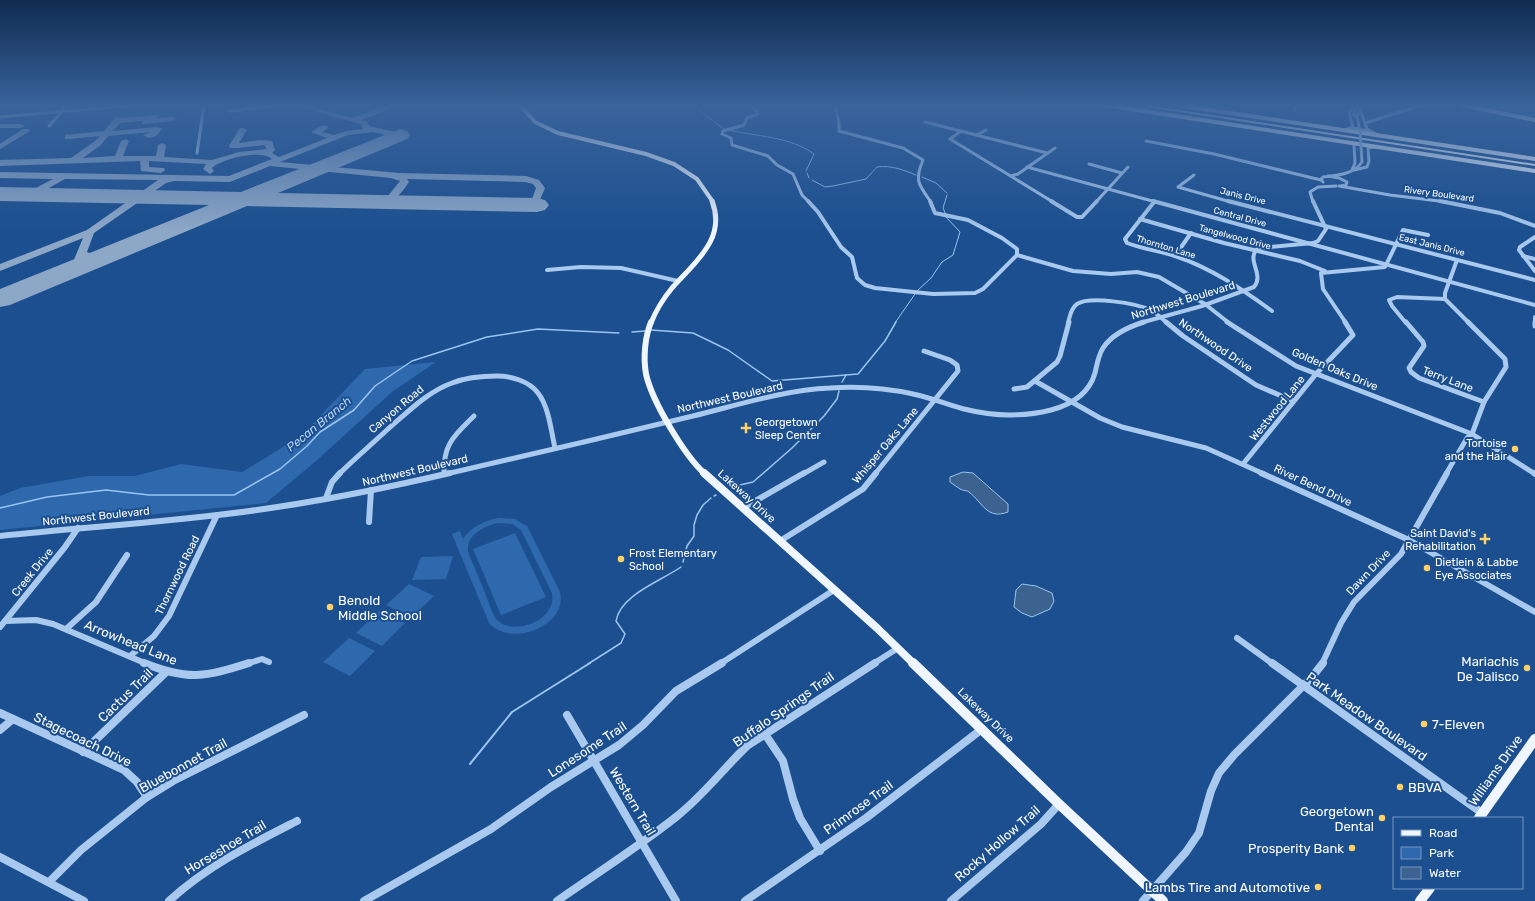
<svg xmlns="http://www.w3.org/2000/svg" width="1535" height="901" viewBox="0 0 1535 901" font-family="Rubik,sans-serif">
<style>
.green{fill:#2e69ad;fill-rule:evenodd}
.water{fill:#3c6290;stroke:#9cc4f0}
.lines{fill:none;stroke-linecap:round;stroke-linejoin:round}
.stream-far2{stroke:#9cc4f0;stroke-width:1}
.stream-far1{stroke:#9cc4f0;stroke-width:1.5}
.stream{stroke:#9cc4f0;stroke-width:2}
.taxiway{fill:#8da7c7;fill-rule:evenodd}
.runway{fill:#8da7c7;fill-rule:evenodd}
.minor-far4{stroke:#a9c9ee;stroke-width:3}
.minor-far3{stroke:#a9c9ee;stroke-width:4}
.minor-far2{stroke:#a9c9ee;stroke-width:5}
.minor-far1{stroke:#a9c9ee;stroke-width:6}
.minor{stroke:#a9c9ee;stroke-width:8}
.major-far4{stroke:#f0f6ff;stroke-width:4}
.major-far3{stroke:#f0f6ff;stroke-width:5}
.major-far2{stroke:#f0f6ff;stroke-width:6}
.major-far1{stroke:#f0f6ff;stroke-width:8}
.major{stroke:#f0f6ff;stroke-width:10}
.highway{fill:#fff;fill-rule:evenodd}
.minor-bridge{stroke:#a9c9ee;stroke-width:3}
.poi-dot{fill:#ffd166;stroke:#1b4f8f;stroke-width:1.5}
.labels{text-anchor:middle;stroke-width:4;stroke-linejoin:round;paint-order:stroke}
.far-street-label{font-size:9px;fill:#fff;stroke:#1b4f8f}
.street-label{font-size:11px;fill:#fff;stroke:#1b4f8f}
.poi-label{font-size:11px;fill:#fff;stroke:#1b4f8f;text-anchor:start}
.water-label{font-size:12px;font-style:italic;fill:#b5d3f5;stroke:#1b4f8f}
.near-poi-label{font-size:13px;fill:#fff;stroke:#1b4f8f;text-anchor:end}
.near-street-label{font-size:13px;fill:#fff;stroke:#1b4f8f}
</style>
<rect width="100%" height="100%" fill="#1b4f8f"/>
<!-- green -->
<g class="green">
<polygon points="1465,105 1535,105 1535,119"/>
<polygon points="436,362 392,392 316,461 266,503 0,530 0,496 20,488 89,476 135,476 181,464 242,472 301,436 365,369"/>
<path d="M498,518L515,519L527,526L560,592C568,626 511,648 489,623L452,534L460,531L463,539C471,527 484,521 498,518ZM498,523L512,524L521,530L552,593C554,604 549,613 540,619C529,627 508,631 497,620C492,614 490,605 487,598C481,582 474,567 468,552C466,535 484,526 498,523Z"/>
<polygon points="515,533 546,597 501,615 473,549"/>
<polygon points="453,556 446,579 412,580 421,557"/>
<polygon points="409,584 434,596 411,618 386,605"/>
<polygon points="379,611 405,623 382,646 356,633"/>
<polygon points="349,638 375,651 350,676 323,662"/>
</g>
<!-- water -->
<g class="water">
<path d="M963,472L973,473L1008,504V512C987,520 983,503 969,492C967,490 963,491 960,489C957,487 953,484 950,482V477Z"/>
<polygon points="1022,584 1036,586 1052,593 1054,601 1050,609 1032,617 1022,613 1014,607 1016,590"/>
</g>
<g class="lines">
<!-- stream-far2 -->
<g class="stream-far2">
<polyline points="692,105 724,129"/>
<path d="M729,130C758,137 789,136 814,154L806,171"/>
<polyline points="807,173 809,178"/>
<polyline points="922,177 936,183 947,193"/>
<path d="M812,180L825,187L833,186L866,179L877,167C892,165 903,170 916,175"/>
<polyline points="946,215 943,208 947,195"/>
<polyline points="917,291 931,278 942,262 953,255 960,232 946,217"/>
<polyline points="895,323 915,294"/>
</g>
<!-- stream-far1 -->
<g class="stream-far1">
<polyline points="651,330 693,333 728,350 772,381 858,374 885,341 896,322"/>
<polyline points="632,332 645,331"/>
<polyline points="842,382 846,375"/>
<polyline points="731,487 753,482 792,448 824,416 837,399 839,391"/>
<polyline points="714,496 716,495"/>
<polyline points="0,508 47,497 106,490 149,495 234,495 280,469 307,446 320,432 354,410 375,386 412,361 487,337 538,329 619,333"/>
<polyline points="683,562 687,546 694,536 694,525 697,515 703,505 711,498"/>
<path d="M588,664L621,643L625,634L616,621C620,595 661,581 681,567"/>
</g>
<!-- stream -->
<polyline class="stream" points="470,764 512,712 590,663"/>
<!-- taxiway -->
<g class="taxiway">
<polygon points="257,105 281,105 278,107 231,113 227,111 231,109"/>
<path d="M293,105H306L352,118L382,106H388V110L361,120L367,121L369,126L396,132L398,137L394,139H391L390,136L373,132L348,135L280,162L399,173L526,176L539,180L545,188L539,202L531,207L526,204L532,199L536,188L533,184L525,182L407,179L409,182C402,193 391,207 376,203L374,201L376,199L388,196L400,181L391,178L270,166L230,182L174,181L166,183L94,233L87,252C98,257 107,247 118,250L119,252L118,254L97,260L85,259C82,267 73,277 63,274L62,272L73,262L83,238L0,271V264L87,230L158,180L65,179L38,194L21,198L18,197L16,195L18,193L32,190L53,179L0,178V172L229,176L272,159C260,149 222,159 212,168L214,171L210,174L203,169L206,164L149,161V167L164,168L165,170L161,173L141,171L140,161L0,166V160L71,158L95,141L100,136L68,139H65V135L104,131L116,117L122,118L154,115H157V118L173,117L177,119L173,121L145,124H142V121L120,123L113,131L158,127L162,129C157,136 151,141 143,135L151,132L108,136L101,145L83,158L115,156L121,141L125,139L129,141L123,156H156L158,145L162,143L166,145L164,157L212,160L239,152L267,149L264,145L238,148H230L229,146L240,128H243L247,130L239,143L260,140L272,141L275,150L272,153L279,157L327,138L311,132L321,126H327L328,128L322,132L334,135L347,131L363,129L361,124Z"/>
<polygon points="0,124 21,124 25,126 21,128 0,128"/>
<polygon points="23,129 29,129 30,131 0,149 0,144"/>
</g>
<!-- runway -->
<polygon class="runway" points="400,129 407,131 410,135 407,139 278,193 537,198 545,200 549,205 545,210 537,212 247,206 10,305 0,307 0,289 209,205 0,201 0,187 241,192"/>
<!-- minor-far4 -->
<g class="minor-far4">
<polyline points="390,105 392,106"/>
<polyline points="752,105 758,114 747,118 744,125 723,131 722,134 731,138 732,145 768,156 777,165 793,174 802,195 809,202"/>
<path d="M835,105L839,122V131L903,148L923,160C914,181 919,185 931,202"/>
<polyline points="1356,107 1354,115 1357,117 1362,105"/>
<polyline points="1360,109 1367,129 1378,135"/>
<polyline points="1294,110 1296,105"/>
<polyline points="0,117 138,105"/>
<polyline points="925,122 1047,153"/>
<polyline points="1365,123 1422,105"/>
<polyline points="49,126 61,113 64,105"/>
<polyline points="1353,128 1369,131"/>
<polyline points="1345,130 1353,127 1349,113 1352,109 1356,108"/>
<polyline points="961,131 950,139 1053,202"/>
<polyline points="977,135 986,130"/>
<polyline points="1146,141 1214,154 1321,180"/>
<polyline points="1352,143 1354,145 1355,163 1352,170"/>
<polyline points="197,153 204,105"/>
<polyline points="1089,164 1122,173"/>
<polyline points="1027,167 1156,202"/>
<polyline points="1354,170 1367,167 1369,161 1368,148 1375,147"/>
<polyline points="1194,175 1178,187 1231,202"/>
<polyline points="1011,176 1018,174 1055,148"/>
<polyline points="1328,176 1339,178 1347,182 1346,185 1341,186"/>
<path d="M1323,182L1321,179L1323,177C1337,175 1353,175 1362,162"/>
<polyline points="1339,186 1390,195 1447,202"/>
<polyline points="1096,202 1128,167"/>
<polyline points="1313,202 1310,192 1318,187 1336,186"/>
</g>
<!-- minor-far3 -->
<g class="minor-far3">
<polyline points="808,201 818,212 841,247 852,257 857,278 865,285 875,288 933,294 975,293 983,289 1017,255"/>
<polyline points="930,201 935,213 968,220 1002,238 1017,249 1017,255"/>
<polyline points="1051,201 1077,217 1082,217 1097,201"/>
<polyline points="1153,201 1535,305"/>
<polyline points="1228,201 1535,280"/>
<polyline points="1440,201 1500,213 1535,226"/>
<path d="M1154,202L1125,239L1127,243C1143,249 1159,251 1175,256C1211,268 1242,289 1272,311"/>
<polyline points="1140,219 1224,243 1300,261 1325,271"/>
<polyline points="1535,237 1520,247 1519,250 1535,271"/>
<polyline points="1017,255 1073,271 1111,274 1137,272 1159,277 1205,304 1229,323"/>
<polyline points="1175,256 1191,233"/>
<polyline points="1523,256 1535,259"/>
<polyline points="1457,260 1445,293 1445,299 1469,323"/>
<polyline points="547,270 581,267 621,268 678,281"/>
<polyline points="1535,317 1535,323"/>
<path d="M1068,323C1070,316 1071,308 1077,304C1090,296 1136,303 1150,310C1156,312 1162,319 1167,323"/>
<path d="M1140,323L1202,306L1254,287C1265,274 1245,260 1258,248L1313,243L1318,241L1326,229L1313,201"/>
<polyline points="1346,323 1323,289 1321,273 1385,267 1403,230 1428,235"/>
<polyline points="1406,323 1392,306 1389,300 1397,297 1445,299"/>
</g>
<!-- minor-far2 -->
<g class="minor-far2">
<polyline points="1166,322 1183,336 1256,385 1293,401"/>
<polyline points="1227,322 1296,366 1472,434 1535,474"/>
<polyline points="1406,322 1423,342 1424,346 1409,368 1411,372 1419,378 1484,402"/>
<polyline points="1535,322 1535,326"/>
<polyline points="1035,381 1100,418 1122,427 1206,448 1264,474"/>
<polyline points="1014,389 1027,387 1057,362 1060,356 1069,322"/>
<polyline points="1243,464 1316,374 1353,335 1345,322"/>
<path d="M339,474C355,458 372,444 388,429C408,412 427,392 452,383C467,377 482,376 497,376C511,376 529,381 538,393C549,407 551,431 555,448"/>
<path d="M444,474C443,444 454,436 474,416"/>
<path d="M446,474C528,455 611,436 693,416C738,405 784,390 830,388C858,386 886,388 913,394C931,398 947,404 964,409C992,416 1023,417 1051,410C1070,405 1089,394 1095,373C1097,365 1098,356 1103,348C1112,334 1128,327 1144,322"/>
<polyline points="803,474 824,462"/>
<polyline points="875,474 958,371 957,365 950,360 924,351"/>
<polyline points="1446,474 1467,438 1472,434 1484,402 1506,367 1505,359 1468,322"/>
</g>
<!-- minor-far1 -->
<g class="minor-far1">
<polyline points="1261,473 1409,540 1535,612"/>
<polyline points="1534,473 1535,474"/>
<polyline points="326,498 332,482 340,473"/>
<polyline points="743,508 804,473"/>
<polyline points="369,522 371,490"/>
<path d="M0,536C86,527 171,522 257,510C322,501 386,488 450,473"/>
<polyline points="780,541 863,489 876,473"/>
<polyline points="5,621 36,620 53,624 147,664"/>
<polyline points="0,627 65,547 78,528"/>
<polyline points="66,629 96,602 127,555"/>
<polyline points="1237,638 1273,664"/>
<polyline points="130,656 154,636 169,616 217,515"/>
<polyline points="246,664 262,659 269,662"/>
<polyline points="720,664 834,590"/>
<polyline points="873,664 898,648"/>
<polyline points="1322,664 1341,623 1354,602 1401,554 1447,473"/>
</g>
<!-- minor -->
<g class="minor">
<path d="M144,663C188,681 205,677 249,663"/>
<polyline points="1272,663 1482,813"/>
<polyline points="0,713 124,770 137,782 147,797"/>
<polyline points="567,715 676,901"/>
<polyline points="0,730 13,719"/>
<polyline points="765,734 783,761 793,799 800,818 820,851"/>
<polyline points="83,752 166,672"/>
<polyline points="0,857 84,901"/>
<polyline points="49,882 81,850 147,797 173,781 304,715"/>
<path d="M169,901C207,866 252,844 297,821"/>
<polyline points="364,901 491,829 551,787 619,745 643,725 676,691 722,663"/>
<path d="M557,901C597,873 638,847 676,817C703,796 723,769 747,746L875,663"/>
<polyline points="745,901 866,818 982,729"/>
<polyline points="951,901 1041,824 1059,804"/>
<polyline points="1143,901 1186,852 1199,833 1211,791 1219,773 1234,755 1312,677 1323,663"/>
</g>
<!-- major-far4 -->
<g class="major-far4">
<polyline points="520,105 535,122 558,133 646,154 674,164 697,179 713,202"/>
<polyline points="1104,105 1535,171"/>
<polyline points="1177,105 1535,159"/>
<polyline points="1461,105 1535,120"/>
</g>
<!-- major-far3 -->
<path class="major-far3" d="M651,323C656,310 663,299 672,288C694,263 727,239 712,201"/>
<!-- major-far2 -->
<path class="major-far2" d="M651,322C645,337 643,357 646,374C652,401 684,455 705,474"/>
<!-- major-far1 -->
<polyline class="major-far1" points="704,473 877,628 914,664"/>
<!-- major -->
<g class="major">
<polyline points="913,663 1059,804 1163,901"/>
<polyline points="1479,818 1535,739"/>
<polyline points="1420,901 1430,888"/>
</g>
<!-- highway -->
<polygon class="highway" points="1133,105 1146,105 1535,164 1535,166"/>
<!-- minor-bridge -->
<polyline class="minor-bridge" points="1357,117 1360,130 1362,162"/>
</g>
<!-- sky -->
<linearGradient id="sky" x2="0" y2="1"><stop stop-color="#0f2b4f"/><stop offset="0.45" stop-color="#39639b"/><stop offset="1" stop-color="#39639b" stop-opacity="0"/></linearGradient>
<rect width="1535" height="232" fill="url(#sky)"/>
<!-- markers -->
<g class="poi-dot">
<path d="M744 422h4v4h4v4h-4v4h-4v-4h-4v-4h4z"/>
<circle cx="1515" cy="449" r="4"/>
<path d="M1483 533h4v4h4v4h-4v4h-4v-4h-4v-4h4z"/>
<circle cx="621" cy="559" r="4"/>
<circle cx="1427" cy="568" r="4"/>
<circle cx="330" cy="607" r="4"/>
<circle cx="1527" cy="668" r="4"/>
<circle cx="1424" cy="724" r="4"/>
<circle cx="1400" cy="787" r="4"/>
<circle cx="1382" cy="818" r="4"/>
<circle cx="1352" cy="848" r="4"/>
<circle cx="1318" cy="887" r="4"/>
</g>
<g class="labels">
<!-- far-street labels -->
<g class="far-street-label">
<text transform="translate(1439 194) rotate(8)" y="3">Rivery Boulevard</text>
<text transform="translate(1243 196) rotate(14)" y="3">Janis Drive</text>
<text transform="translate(1240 217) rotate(15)" y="3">Central Drive</text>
<text transform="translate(1235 237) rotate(15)" y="3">Tangelwood Drive</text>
<text transform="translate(1432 245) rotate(14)" y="3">East Janis Drive</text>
<text transform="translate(1166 247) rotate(17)" y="3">Thornton Lane</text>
</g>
<!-- street labels -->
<g class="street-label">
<text transform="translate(1183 300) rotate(-17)" y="4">Northwest Boulevard</text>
<text transform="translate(1216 345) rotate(34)" y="4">Northwood Drive</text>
<text transform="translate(1335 369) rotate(23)" y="4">Golden Oaks Drive</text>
<text transform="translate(1448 379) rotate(21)" y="4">Terry Lane</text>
<text transform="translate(730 397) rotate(-13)" y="4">Northwest Boulevard</text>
<text transform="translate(1277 408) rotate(-51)" y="4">Westwood Lane</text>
<text transform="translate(396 409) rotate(-40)" y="4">Canyon Road</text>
<text transform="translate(885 445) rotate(-50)" y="4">Whisper Oaks Lane</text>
<text transform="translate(415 470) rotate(-13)" y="4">Northwest Boulevard</text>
<text transform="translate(1313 485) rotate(25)" y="4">River Bend Drive</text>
<text transform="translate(747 496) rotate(42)" y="4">Lakeway Drive</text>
<text transform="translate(96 516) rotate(-6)" y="4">Northwest Boulevard</text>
<text transform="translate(32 572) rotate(-51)" y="4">Creek Drive</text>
<text transform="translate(1368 572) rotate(-46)" y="4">Dawn Drive</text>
<text transform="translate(177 575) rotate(-64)" y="4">Thornwood Road</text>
<text transform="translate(986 715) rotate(44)" y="4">Lakeway Drive</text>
</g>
<!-- poi labels -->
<g class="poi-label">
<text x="755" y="426">Georgetown<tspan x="755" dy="13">Sleep Center</tspan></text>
<text x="1507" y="447" text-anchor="end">Tortoise<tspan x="1507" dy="13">and the Hair</tspan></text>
<text x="1476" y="537" text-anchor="end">Saint David's<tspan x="1476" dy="13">Rehabilitation</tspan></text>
<text x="629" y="557">Frost Elementary<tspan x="629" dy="13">School</tspan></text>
<text x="1435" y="566">Dietlein &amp; Labbe<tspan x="1435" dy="13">Eye Associates</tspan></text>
</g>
<!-- water labels -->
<g class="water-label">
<text transform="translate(319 424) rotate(-39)" y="4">Pecan Branch</text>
</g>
<!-- near-poi labels -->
<g class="near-poi-label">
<text x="338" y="605" text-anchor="start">Benold<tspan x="338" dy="15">Middle School</tspan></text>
<text x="1519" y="666">Mariachis<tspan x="1519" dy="15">De Jalisco</tspan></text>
<text x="1432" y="729" text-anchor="start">7-Eleven</text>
<text x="1408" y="792" text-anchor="start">BBVA</text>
<text x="1374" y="816">Georgetown<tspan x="1374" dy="15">Dental</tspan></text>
<text x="1344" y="853">Prosperity Bank</text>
<text x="1310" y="892">Lambs Tire and Automotive</text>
</g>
<!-- near-street labels -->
<g class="near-street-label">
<text transform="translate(131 642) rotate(22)" y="5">Arrowhead Lane</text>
<text transform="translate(125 695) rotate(-44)" y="5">Cactus Trail</text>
<text transform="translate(783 709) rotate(-35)" y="5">Buffalo Springs Trail</text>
<text transform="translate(1367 716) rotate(35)" y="5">Park Meadow Boulevard</text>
<text transform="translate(83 739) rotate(26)" y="5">Stagecoach Drive</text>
<text transform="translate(587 749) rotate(-33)" y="5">Lonesome Trail</text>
<text transform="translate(183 765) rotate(-29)" y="5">Bluebonnet Trail</text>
<text transform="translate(1495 770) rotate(-55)" y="5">Williams Drive</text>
<text transform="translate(633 801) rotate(59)" y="5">Western Trail</text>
<text transform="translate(858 807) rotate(-36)" y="5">Primrose Trail</text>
<text transform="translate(997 843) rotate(-41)" y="5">Rocky Hollow Trail</text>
<text transform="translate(225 847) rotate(-31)" y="5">Horseshoe Trail</text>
</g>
</g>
<!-- legend -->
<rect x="1393" y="817" width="130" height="72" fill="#1b4f8f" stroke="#7695bc"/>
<rect x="1401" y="830" width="20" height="6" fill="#f0f6ff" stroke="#7695bc"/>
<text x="1429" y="837" font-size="12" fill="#ffffff">Road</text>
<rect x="1401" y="847" width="20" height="12" fill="#2e69ad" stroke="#7695bc"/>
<text x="1429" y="857" font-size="12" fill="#ffffff">Park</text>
<rect x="1401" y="867" width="20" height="12" fill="#3c6290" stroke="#7695bc"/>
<text x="1429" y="877" font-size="12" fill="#ffffff">Water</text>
</svg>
